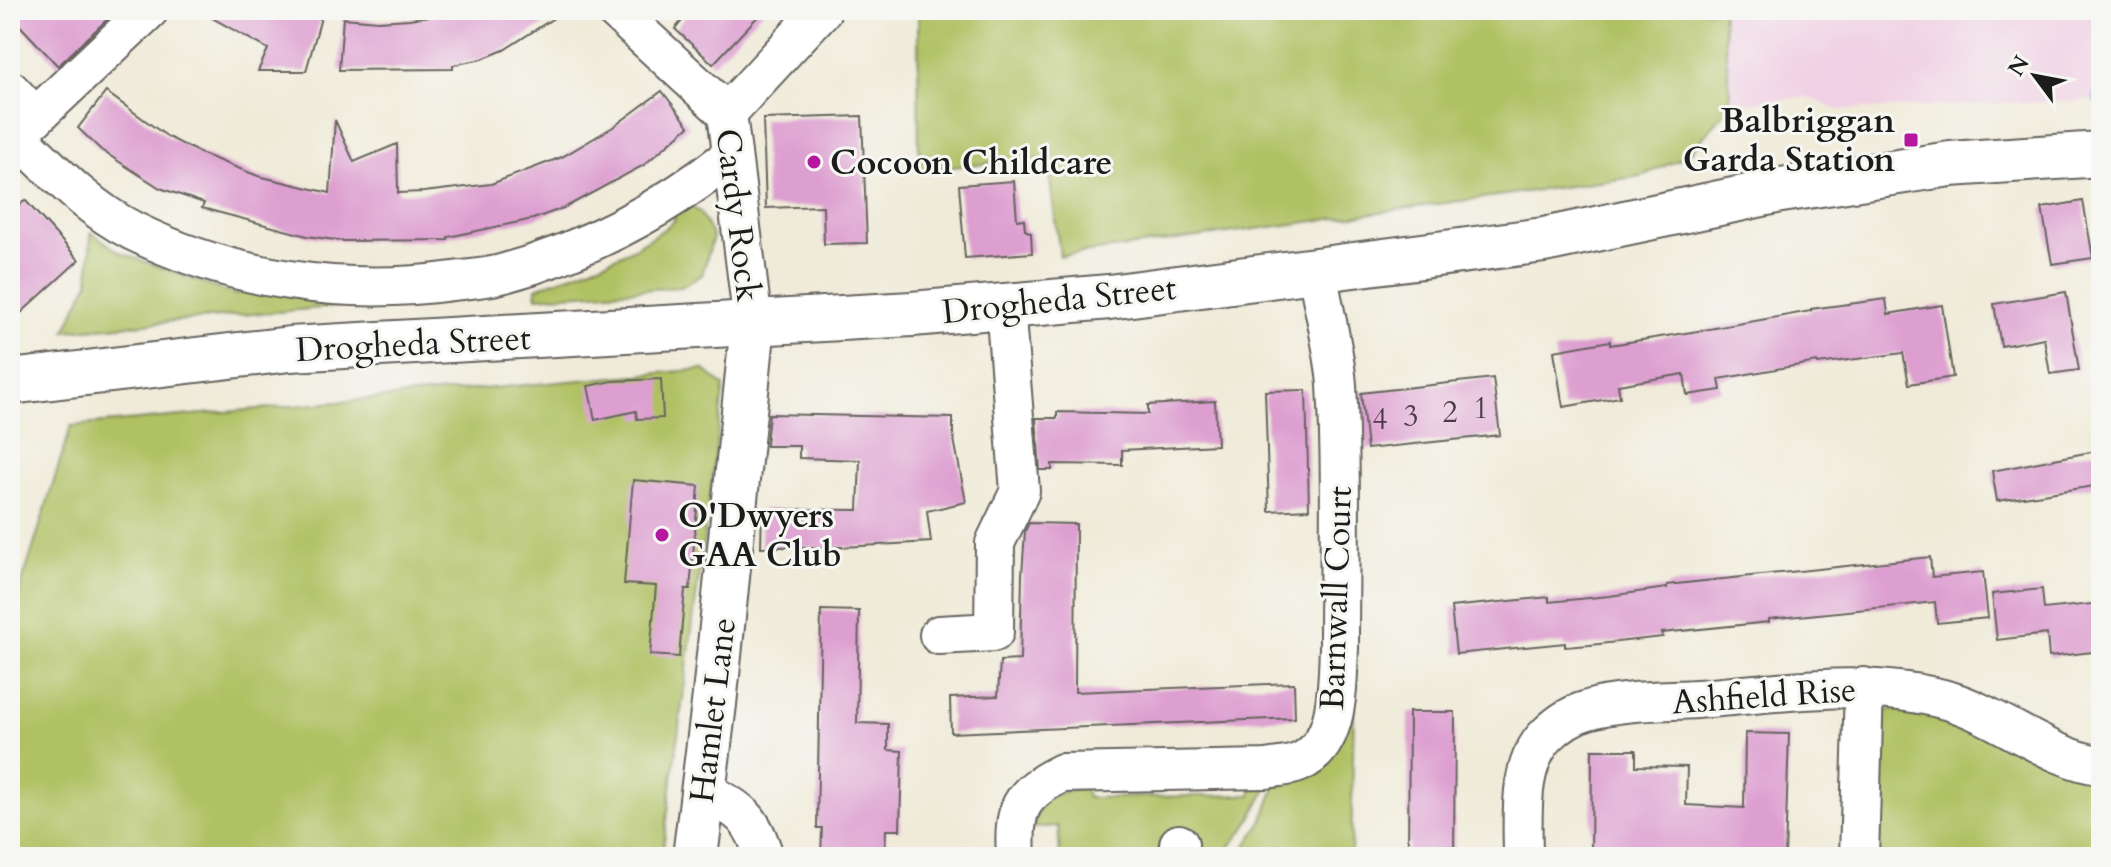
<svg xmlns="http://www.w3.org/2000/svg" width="2111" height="867" viewBox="0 0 2111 867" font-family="Cardo,serif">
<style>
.built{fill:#f0d0e4}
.green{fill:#b0c164;stroke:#666e40;stroke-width:2}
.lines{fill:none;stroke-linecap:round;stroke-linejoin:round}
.stream{stroke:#67a3d8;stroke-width:10}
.building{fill:#dd9ed0}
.street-casing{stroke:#66645e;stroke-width:42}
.secondary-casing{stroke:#66645e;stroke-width:48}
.street{stroke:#fff;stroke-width:38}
.secondary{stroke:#fff;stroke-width:44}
.poi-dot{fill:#b5179e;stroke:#f6f6f2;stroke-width:3}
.labels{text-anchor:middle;stroke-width:6;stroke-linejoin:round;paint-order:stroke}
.number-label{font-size:30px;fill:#4c3c49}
.poi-label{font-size:34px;font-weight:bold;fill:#1c1c1c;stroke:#f6f6f2;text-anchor:start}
.street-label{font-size:34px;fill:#1c1c1c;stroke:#f6f6f2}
</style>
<rect width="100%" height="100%" fill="#f6f6f2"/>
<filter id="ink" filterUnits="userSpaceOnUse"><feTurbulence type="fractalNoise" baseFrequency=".0125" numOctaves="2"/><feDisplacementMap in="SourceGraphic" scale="16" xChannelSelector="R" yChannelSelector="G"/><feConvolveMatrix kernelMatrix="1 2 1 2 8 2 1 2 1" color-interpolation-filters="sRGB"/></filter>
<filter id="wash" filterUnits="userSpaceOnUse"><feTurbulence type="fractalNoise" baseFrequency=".006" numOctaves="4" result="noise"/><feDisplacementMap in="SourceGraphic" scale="32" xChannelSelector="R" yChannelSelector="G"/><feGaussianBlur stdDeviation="1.8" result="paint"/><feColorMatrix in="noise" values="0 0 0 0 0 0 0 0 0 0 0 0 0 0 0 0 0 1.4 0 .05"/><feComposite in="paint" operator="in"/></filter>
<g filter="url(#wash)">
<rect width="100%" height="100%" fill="#f0ebd9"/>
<!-- built -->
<polygon class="built" points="1722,10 2101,10 2101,72 2098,100 1838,110 1808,97 1731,105"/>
<!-- green -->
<g class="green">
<polygon points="918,10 1722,10 1731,105 1687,156 1642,176 1060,256 1047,158 919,170"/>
<path d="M682,202L700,212L713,237L702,275L681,287L537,297L536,288C583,270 637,254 675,220L671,212Z"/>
<polygon points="91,232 121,253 236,295 241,279 387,302 65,331 89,281"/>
<polygon points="703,369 724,386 662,857 10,857 10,622 71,426"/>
<polygon points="1355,657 1351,857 1238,857 1262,822 1279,777"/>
<polygon points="1954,702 2101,765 2101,857 1870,857 1882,712 1899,708"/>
<polygon points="1271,781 1246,827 1221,857 1188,857 1188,839 1161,838 1158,857 1060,857 1058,826 1032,828 1045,796 1085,787 1087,798 1251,795 1251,782"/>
</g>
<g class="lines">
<!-- stream -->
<polyline class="stream" points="2098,100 2101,72"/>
</g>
<g id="blocks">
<!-- building -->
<g class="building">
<polygon points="10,10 117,10 58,66 10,15"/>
<polygon points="198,10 302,10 322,14 306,71 258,71 268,49"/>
<polygon points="474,10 566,10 504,50 482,59 453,65 453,69 339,70 343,18 378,21 409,19"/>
<polygon points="691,10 764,10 713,64 675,29"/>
<polygon points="662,91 689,126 644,165 566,207 533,219 448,237 448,240 342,241 307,236 202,208 204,203 160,188 101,150 78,128 106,92 168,137 202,154 258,176 330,193 335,120 354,162 397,144 398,193 424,192 491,184 562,157 613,127"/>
<polygon points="862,116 867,243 824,244 823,206 766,208 763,119"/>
<polygon points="1014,181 1017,220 1024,219 1025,230 1031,233 1032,253 965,258 959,185"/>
<polygon points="25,200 79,260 10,323 10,214"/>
<polygon points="2083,201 2093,258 2052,264 2042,208"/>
<polygon points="2066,292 2079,370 2050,374 2044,338 2001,346 1994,304"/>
<polygon points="1886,299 1888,314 1942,305 1953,377 1909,384 1903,353 1818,364 1817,362 1719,379 1721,390 1687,395 1684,374 1618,385 1620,397 1563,407 1554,351 1610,341 1610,345 1698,331 1811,311 1811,309"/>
<polygon points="1493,378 1500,435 1367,449 1361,393"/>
<polygon points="661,379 663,418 637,419 636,411 595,420 588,386 613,381"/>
<polygon points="1306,390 1309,509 1269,511 1265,391"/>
<polygon points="1215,401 1217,445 1122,450 1122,465 1052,464 1052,470 1040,470 1036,418 1057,418 1057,412 1148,414 1148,405"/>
<polygon points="769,414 953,418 953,434 966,502 927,511 931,542 843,547 761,547 762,509 858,510 860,460 799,458 799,446 766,446"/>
<polygon points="2101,450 2101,485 1997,501 1992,471"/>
<polygon points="633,480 699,486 690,589 685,589 679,657 650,655 656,586 624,584"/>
<polygon points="1029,523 1076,524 1075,692 1294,683 1295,718 951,733 950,698 998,696 1000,661 1020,660 1022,575 1025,531"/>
<polygon points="1930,557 1932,577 1983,572 1988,618 1937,623 1935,602 1769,619 1769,622 1662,633 1663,637 1590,645 1565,647 1565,643 1456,654 1451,607 1549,597 1549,602 1609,596 1667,588 1667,585"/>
<polygon points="2042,589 2044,609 2101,603 2101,651 2049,657 2047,634 1997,640 1992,594"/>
<polygon points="821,610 859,611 857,723 888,724 888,750 902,751 900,830 886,830 885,857 821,857 822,828 817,828"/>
<polygon points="1409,712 1455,712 1454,857 1408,857"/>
<polygon points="1745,733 1789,734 1785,857 1591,857 1592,750 1636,750 1636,766 1687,767 1686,805 1744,808"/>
</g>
</g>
</g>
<g filter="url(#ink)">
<use href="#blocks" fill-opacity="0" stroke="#66645e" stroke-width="2"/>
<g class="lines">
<defs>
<g id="street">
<polyline points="615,10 727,113 753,324"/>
<polyline points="10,90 35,117"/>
<polyline points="727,113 822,10"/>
<path d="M16,135C51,169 89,209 133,231C232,280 344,296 453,281C469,279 486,278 501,274C586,251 663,210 732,155"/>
<polyline points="10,141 149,10"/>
<polyline points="939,635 994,632 995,543 1020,491 1005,306"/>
<path d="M703,790C739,810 752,815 764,857"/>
<path d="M1016,857C1013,810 1019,794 1062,773L1266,769C1276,767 1288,767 1298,763C1340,746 1337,686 1339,648C1339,561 1342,472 1337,385C1334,345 1323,309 1317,270"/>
<polyline points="1179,857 1179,844"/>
<path d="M1523,857C1523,818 1517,765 1547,735C1558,724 1573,714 1588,710C1620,700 1663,701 1697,699C1781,693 1868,677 1950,701C1998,715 2054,761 2101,765"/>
<polyline points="1859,857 1864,687"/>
</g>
<g id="secondary">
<polyline points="10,382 290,349 912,314 1109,297 1544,240 1781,190 1950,164 2101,154"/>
<polyline points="695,857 714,704 753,324"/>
</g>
</defs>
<!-- street casing -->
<use href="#street" class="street-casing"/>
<!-- secondary casing -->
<use href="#secondary" class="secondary-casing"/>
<!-- street -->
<use href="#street" class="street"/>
<!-- secondary -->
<use href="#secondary" class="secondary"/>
</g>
</g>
<!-- markers -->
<g class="poi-dot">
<rect x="1903" y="132" width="16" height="16" rx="4"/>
<circle cx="814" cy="162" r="8"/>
<circle cx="662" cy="535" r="8"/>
</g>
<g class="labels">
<!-- number labels -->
<g class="number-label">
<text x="1481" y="418">1</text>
<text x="1450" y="422">2</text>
<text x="1411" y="426">3</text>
<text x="1380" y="429">4</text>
</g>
<!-- poi labels -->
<g class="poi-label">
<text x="1895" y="132" text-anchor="end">Balbriggan<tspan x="1895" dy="39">Garda Station</tspan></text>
<text x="830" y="174">Cocoon Childcare</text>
<text x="678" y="527">O'Dwyers<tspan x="678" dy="39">GAA Club</tspan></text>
</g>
<!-- street labels -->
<g class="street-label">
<text transform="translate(739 215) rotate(83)" y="12">Cardy Rock</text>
<text transform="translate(1059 299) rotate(-6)" y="12">Drogheda Street</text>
<text transform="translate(413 343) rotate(-3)" y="12">Drogheda Street</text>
<text transform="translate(1335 598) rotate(-88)" y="12">Barnwall Court</text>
<text transform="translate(1764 695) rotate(-4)" y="12">Ashfield Rise</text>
<text transform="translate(712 710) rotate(-83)" y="12">Hamlet Lane</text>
</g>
</g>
<!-- margin -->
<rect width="2111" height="867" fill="none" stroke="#f6f6f2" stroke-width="40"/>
<!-- north arrow -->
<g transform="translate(2035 76) rotate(302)" stroke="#f6f6f2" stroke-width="6" paint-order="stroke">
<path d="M0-6L14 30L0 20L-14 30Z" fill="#1c1c1c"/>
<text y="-12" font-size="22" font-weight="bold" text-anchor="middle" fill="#1c1c1c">N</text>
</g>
</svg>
